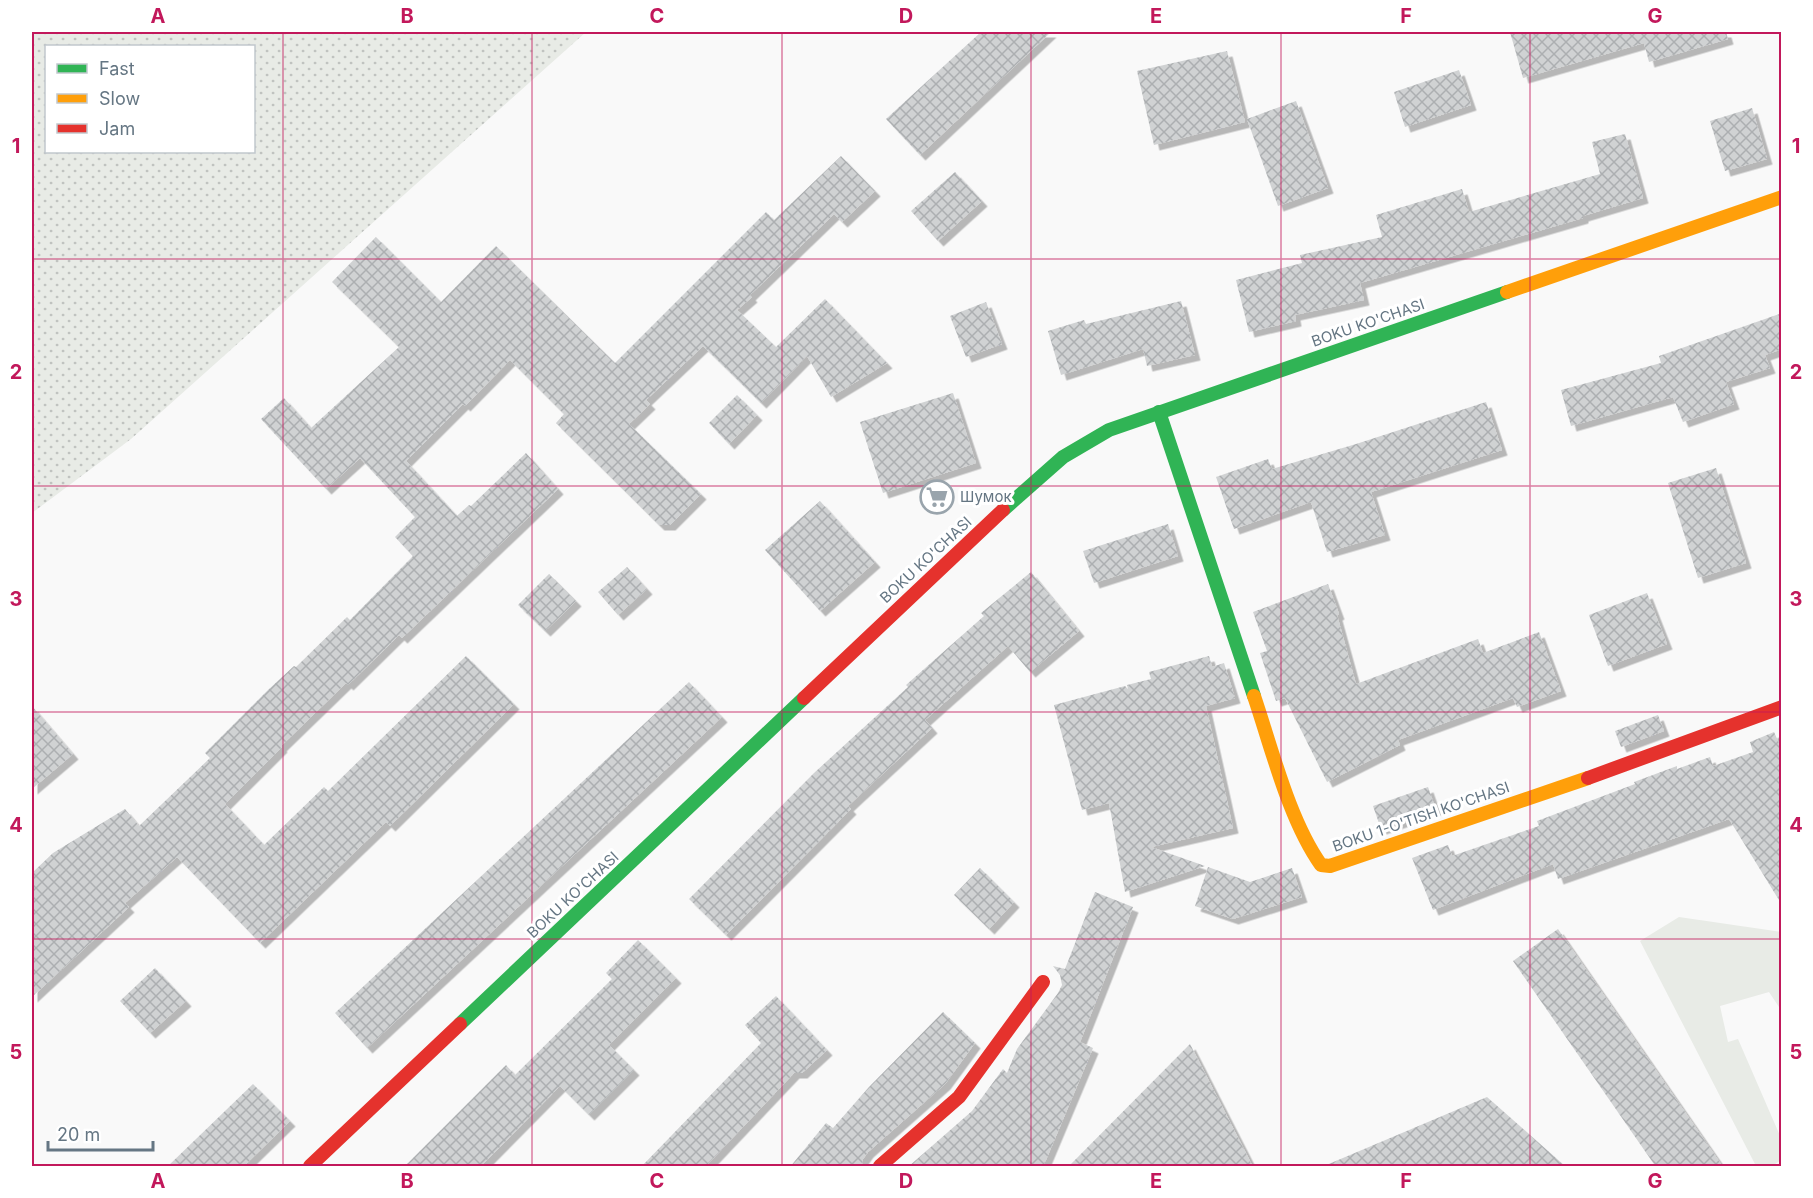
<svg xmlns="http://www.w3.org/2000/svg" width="1813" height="1198" viewBox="0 0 1813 1198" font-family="Inter,sans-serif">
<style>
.grass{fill:url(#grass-dots);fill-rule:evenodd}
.garden{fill:#e8ebe6}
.building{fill:url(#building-cross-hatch);filter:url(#shadow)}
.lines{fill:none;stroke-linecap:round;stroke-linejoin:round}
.fast{stroke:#30b455;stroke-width:14}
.slow{stroke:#ff9f0a;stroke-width:14}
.jam{stroke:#e5322d;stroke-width:14}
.grid{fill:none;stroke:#c2185b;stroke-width:1.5;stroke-opacity:0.55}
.labels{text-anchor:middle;stroke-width:6;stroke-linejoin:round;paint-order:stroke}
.street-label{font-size:15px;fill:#657683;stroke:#fff}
.poi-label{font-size:15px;fill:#657683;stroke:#fff;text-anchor:start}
.neatline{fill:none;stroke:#c2185b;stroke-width:2}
.grid-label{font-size:20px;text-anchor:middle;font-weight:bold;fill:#c2185b}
</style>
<defs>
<pattern id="grass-dots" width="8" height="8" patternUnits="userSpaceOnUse" patternTransform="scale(1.5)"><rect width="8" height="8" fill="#e8ebe6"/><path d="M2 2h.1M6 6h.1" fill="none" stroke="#c0c3c0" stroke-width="1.8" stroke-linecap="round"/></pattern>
<pattern id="building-cross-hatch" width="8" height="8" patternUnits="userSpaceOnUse" patternTransform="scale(1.5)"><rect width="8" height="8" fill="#d0d2d3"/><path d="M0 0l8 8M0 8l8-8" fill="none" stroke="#acafb1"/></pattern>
<filter id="shadow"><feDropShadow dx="5.5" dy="5.5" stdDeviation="0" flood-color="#0004"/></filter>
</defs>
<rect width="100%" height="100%" fill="#f9f9f9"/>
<!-- grass -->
<path class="grass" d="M32,32H586L131,439L32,513ZM46,46H254V152H46Z"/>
<!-- garden -->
<polygon class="garden" points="1679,917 1781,932 1781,1010 1769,992 1720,1006 1728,1042 1738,1039 1781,1138 1781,1160 1772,1166 1756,1166 1640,941"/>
<!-- building -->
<g class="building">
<polygon points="981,32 1051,32 920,155 886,119"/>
<polygon points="1510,32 1726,32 1728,39 1649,62 1644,43 1523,78"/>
<polygon points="1227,51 1245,122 1154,145 1137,71"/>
<polygon points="1459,70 1471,105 1405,127 1394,92"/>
<polygon points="1296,101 1328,188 1278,206 1247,119"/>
<polygon points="1752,108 1767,159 1725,171 1710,121"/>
<polygon points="1625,134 1643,198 1583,216 1583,218 1360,283 1364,300 1295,315 1296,321 1249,332 1236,280 1302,263 1300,255 1382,237 1376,215 1462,189 1469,212 1600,174 1592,142"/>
<polygon points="841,156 875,191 842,222 834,214 750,295 752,297 737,310 776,347 825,299 887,363 831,397 807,356 761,403 703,346 646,400 650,404 629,424 701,494 670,525 659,525 556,423 564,414 510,360 465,406 463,404 406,461 457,516 469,505 471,506 526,453 558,489 402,638 399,635 348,685 346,683 281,746 282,747 225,804 264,845 324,787 328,791 466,656 514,704 390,826 386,822 260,943 177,857 125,903 129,907 32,997 32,873 53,853 125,809 139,826 210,758 205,753 268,690 294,666 296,667 347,617 350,620 413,556 395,537 415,517 360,458 326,489 261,419 284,398 311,428 399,347 332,282 376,237 441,302 496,246 615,363 766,212 774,220"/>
<polygon points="955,172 982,201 938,241 911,211"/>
<polygon points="1181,301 1195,355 1147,366 1143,349 1061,375 1048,331 1084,320 1086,324"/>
<polygon points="986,302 1002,344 966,357 950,316"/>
<polygon points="1782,313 1782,349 1765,355 1770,368 1726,382 1734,404 1683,422 1673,397 1571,426 1561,390 1661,363 1659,356"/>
<polygon points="953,393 976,463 883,493 860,422"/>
<polygon points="737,395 757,415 729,444 709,423"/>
<polygon points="1486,402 1502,450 1371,492 1385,535 1327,552 1311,502 1234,529 1216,477 1268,459 1272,469 1356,444"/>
<polygon points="1716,468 1746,563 1698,578 1668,483"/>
<polygon points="820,501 875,562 820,611 765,550"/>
<polygon points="1168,524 1178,556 1094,583 1083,551"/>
<polygon points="627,567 647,589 618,615 598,592"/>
<polygon points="1031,572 1079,631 1030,672 1008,646 925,720 932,728 848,806 851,809 726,935 689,899 814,773 908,687 906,685 984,616 981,613"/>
<polygon points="549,574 576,601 545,631 518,605"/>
<polygon points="1328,584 1339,614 1337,615 1356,684 1478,639 1483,653 1539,632 1561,691 1517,707 1513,698 1398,740 1400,745 1327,782 1285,698 1276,701 1260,653 1267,651 1253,612"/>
<polygon points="1647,593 1667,644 1608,666 1589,615"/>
<polygon points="1209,656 1212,667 1224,663 1235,698 1206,706 1233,828 1151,847 1205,866 1125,892 1109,803 1082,810 1054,705 1125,686 1128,689 1127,685 1151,679 1149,672"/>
<polygon points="689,682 722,717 367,1048 335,1013"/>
<polygon points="32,706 73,754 32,789"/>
<polygon points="1658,715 1664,731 1621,747 1615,731"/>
<polygon points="1774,732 1779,743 1782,742 1782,905 1729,819 1558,879 1553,864 1433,910 1412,858 1448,845 1452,856 1539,826 1537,821 1635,784 1634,782 1677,766 1677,769 1710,757 1713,766 1753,752 1750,742"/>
<polygon points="1428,787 1436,810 1381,829 1373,806"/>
<polygon points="1208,867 1250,882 1292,868 1302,897 1233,919 1195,906"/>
<polygon points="980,868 1014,902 989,929 954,895"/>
<polygon points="1095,892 1133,907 1080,1042 1093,1048 1043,1167 908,1167 972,1111 1003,1069 1007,1073 1017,1049 1058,993 1062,985 1060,975 1053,966 1065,969"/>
<polygon points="1558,929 1723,1167 1656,1167 1513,961"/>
<polygon points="638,940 676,978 609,1045 634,1070 589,1115 560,1086 480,1167 404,1167 506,1065 515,1075 612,979 606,973"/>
<polygon points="155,968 186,1001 150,1033 120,1001"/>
<polygon points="776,996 827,1050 802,1073 794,1073 705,1167 641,1167 761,1043 745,1025"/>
<polygon points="943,1012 975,1043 945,1084 868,1152 863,1159 862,1167 790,1167 826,1123 833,1128 869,1087"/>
<polygon points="1190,1044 1253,1167 1068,1167"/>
<polygon points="253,1084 290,1121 243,1167 167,1167"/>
<polygon points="1487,1097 1566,1167 1324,1167 1324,1166"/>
</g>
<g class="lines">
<!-- fast -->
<g class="fast">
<polyline points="1159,412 1254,696"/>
<polyline points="1003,510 1063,457 1109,430 1507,292"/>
<polyline points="460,1024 804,698"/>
</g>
<!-- slow -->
<g class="slow">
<polyline points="1507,292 1782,197"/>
<path d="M1254,696C1272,749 1289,820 1321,865L1330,866L1588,778"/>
</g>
<!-- jam -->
<g class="jam">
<polyline points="804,698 1003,510"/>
<polyline points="1588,778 1782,707"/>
<polyline points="310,1166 460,1024"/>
<polyline points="880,1166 959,1097 1043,982"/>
</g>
</g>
<!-- grid -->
<path class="grid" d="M283,32V1166M532,32V1166M782,32V1166M1031,32V1166M1281,32V1166M1530,32V1166M32,259H1782M32,486H1782M32,712H1782M32,939H1782"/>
<!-- icons -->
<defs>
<symbol id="supermarket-ring" viewBox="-11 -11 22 22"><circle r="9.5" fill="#fff" stroke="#99a4ac" stroke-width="1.5"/><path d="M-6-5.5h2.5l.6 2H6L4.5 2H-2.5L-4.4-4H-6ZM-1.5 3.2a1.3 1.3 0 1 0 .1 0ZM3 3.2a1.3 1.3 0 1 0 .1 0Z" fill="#99a4ac"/></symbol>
</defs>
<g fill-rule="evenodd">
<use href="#supermarket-ring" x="918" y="478" width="38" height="38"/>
</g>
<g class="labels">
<!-- street labels -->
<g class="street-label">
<text transform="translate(1368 323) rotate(-19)" y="5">BOKU KO'CHASI</text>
<text transform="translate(926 560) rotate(-43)" y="5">BOKU KO'CHASI</text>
<text transform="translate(1421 817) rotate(-19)" y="5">BOKU 1-O'TISH KO'CHASI</text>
<text transform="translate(573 895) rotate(-43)" y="5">BOKU KO'CHASI</text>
</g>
<!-- poi labels -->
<g class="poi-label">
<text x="960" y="502">Шумок</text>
</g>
</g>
<!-- border -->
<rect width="1813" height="1198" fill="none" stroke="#ffffff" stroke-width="66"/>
<!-- legend -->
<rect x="45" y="45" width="210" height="108" fill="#ffffff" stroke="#c1c8cd" stroke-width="1.5"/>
<rect x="57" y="64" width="30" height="9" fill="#30b455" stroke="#c1c8cd" stroke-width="1.5"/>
<text x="99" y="75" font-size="18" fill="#657683">Fast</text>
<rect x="57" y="94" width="30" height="9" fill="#ff9f0a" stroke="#c1c8cd" stroke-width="1.5"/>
<text x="99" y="105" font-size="18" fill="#657683">Slow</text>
<rect x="57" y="124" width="30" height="9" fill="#e5322d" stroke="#c1c8cd" stroke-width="1.5"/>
<text x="99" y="135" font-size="18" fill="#657683">Jam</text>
<!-- scale -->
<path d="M48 1141v9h105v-9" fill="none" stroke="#657683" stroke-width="3"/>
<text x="57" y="1141" font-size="18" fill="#657683" stroke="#ffffff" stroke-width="4.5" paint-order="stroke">20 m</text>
<rect x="33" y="33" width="1747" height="1132" class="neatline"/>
<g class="grid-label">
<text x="158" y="23">A</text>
<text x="407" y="23">B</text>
<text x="657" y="23">C</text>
<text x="906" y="23">D</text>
<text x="1156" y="23">E</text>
<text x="1406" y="23">F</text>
<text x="1655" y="23">G</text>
<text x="16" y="153">1</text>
<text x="1796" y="153">1</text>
<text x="16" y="379">2</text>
<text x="1796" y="379">2</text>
<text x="16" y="606">3</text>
<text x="1796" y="606">3</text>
<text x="16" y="832">4</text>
<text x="1796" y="832">4</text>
<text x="16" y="1059">5</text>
<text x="1796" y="1059">5</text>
<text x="158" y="1188">A</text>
<text x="407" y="1188">B</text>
<text x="657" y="1188">C</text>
<text x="906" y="1188">D</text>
<text x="1156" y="1188">E</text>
<text x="1406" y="1188">F</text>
<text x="1655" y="1188">G</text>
</g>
</svg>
